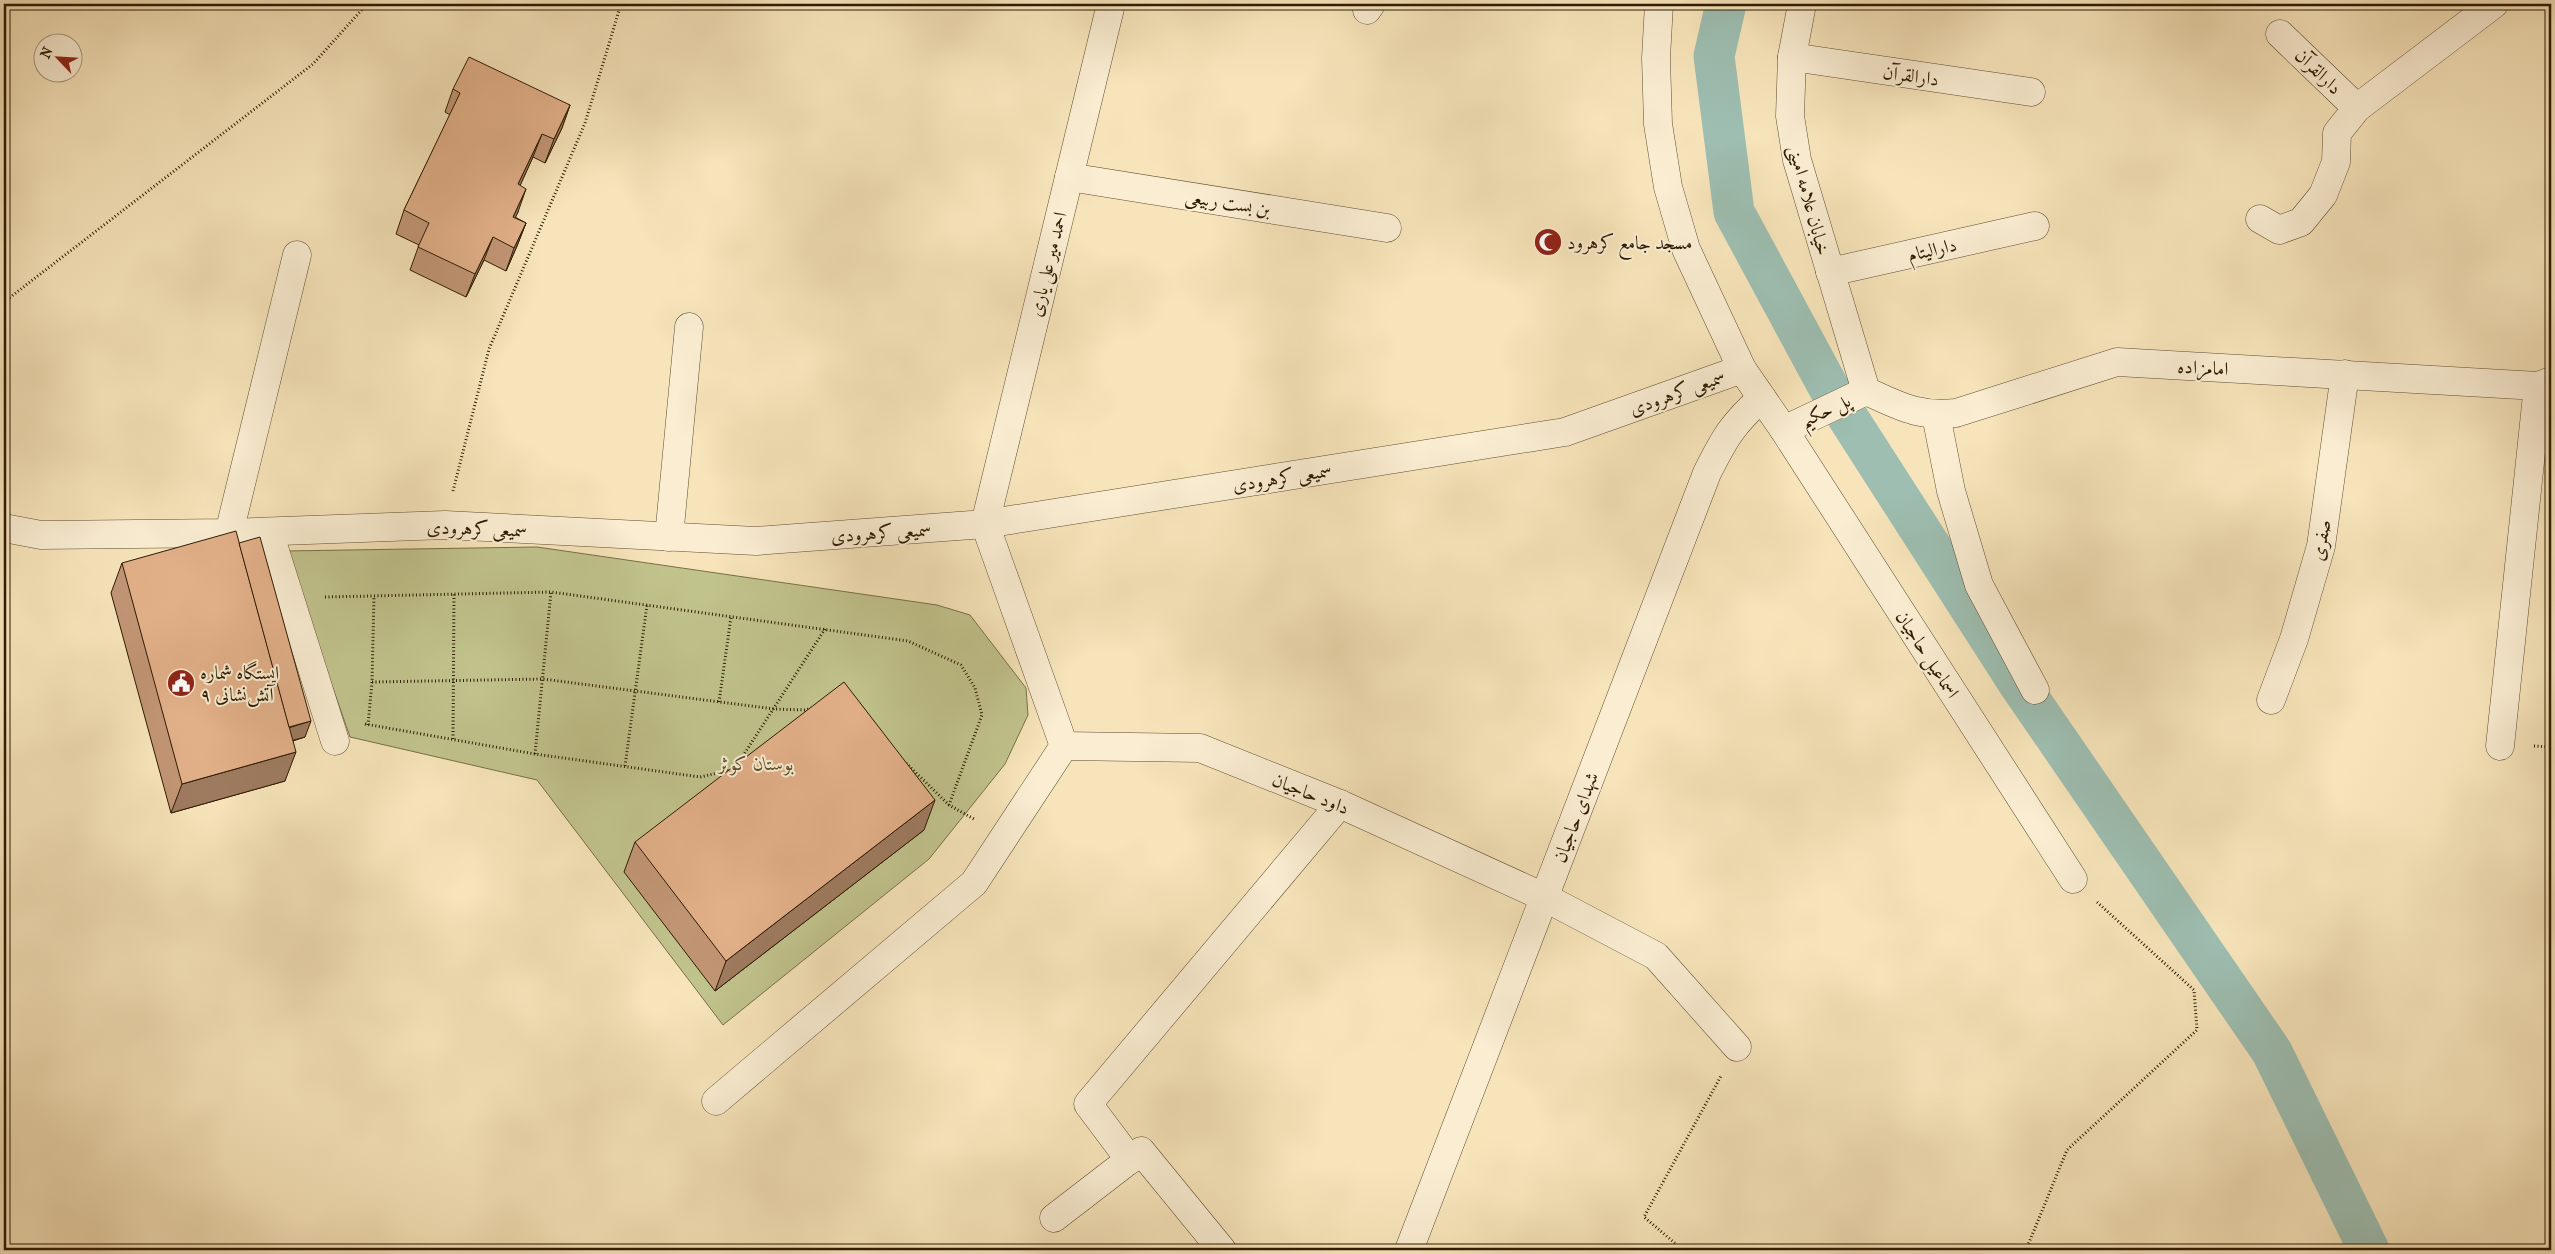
<svg xmlns="http://www.w3.org/2000/svg" width="2555" height="1254" viewBox="0 0 2555 1254" font-family="'IM FELL French Canon',Amiri,serif">
<style>
.green{fill:#c1c38d;stroke:#776f48}
.lines{fill:none;stroke-linecap:round;stroke-linejoin:round}
.canal{stroke:#9dbeb1;stroke-width:41}
.minor-casing{stroke:#604d30;stroke-width:29}
.path{stroke:#2d1b02;stroke-width:3;stroke-dasharray:1 2.5;stroke-linecap:butt}
.minor{stroke:#faedd2;stroke-width:28}
.wall{fill:#c29675;stroke:#2d1b02}
.shaded-wall{fill:#9e7a5f;stroke:#2d1b02}
.building{fill:#e1af88;stroke:#2d1b02}
.labels{text-anchor:middle;stroke-width:4;stroke-linejoin:round;paint-order:stroke}
.street-label{font-size:19px;fill:#2d1b02;stroke:#faedd2}
.poi-label{font-size:19px;fill:#2d1b02;stroke:#faedd2;text-anchor:start}
.park-label{font-size:19px;font-style:italic;fill:#594d2c;stroke:#faedd2}
</style>
<rect width="100%" height="100%" fill="#f7e4ba"/>
<filter id="stains"><feTurbulence type="fractalNoise" baseFrequency=".004" numOctaves="4"/><feColorMatrix values="0 0 0 0 .2 0 0 0 0 .09 0 0 0 0 .02 0 0 0 .5 -.17"/></filter>
<radialGradient id="worn" r=".72"><stop offset=".6" stop-color="#630" stop-opacity="0"/><stop offset="1" stop-color="#630" stop-opacity=".3"/></radialGradient>
<!-- green -->
<polygon class="green" points="537,547 937,605 970,615 1026,688 1028,715 1005,764 929,859 723,1025 537,780 350,737 285,551"/>
<g class="lines">
<!-- canal -->
<polyline class="canal" points="1726,4 1714,56 1734,212 1829,388 2019,684 2272,1052 2369,1250"/>
<defs>
<g id="minor">
<polyline points="1659,4 1656,58 1658,124 1668,187 1686,249 1742,369 1784,430 2073,879"/>
<polyline points="1802,4 1792,57 1790,116 1797,160 1866,391"/>
<polyline points="1367,10 1371,4"/>
<polyline points="2280,34 2357,108"/>
<polyline points="1792,57 2031,92"/>
<polyline points="1069,177 1387,228"/>
<polyline points="2260,219 2279,230 2301,222 2323,195 2336,162 2337,133 2357,108 2494,4"/>
<polyline points="1830,272 2035,226"/>
<path d="M1866,391C1900,406 1917,417 1956,413L2117,362L2538,386L2551,381"/>
<polyline points="1936,415 1951,491 1979,585 2035,690"/>
<polyline points="1784,430 1866,391"/>
<polyline points="4,528 41,535 229,533 445,525 756,541 985,524 1565,432 1742,369"/>
<polyline points="269,532 335,741"/>
<polyline points="229,533 297,255"/>
<polyline points="669,537 689,327"/>
<polyline points="2271,700 2294,639 2321,546 2345,374"/>
<polyline points="1064,746 985,524 1111,4"/>
<polyline points="1064,746 1200,748 1340,804 1544,897 1656,956 1737,1047"/>
<polyline points="2500,746 2538,386"/>
<polyline points="716,1101 974,883 1064,746"/>
<polyline points="1130,1160 1088,1104 1340,804"/>
<polyline points="1054,1218 1141,1151 1222,1250"/>
<path d="M1409,1250L1707,473C1724,439 1733,423 1762,398"/>
</g>
</defs>
<!-- minor casing -->
<use href="#minor" class="minor-casing"/>
<!-- path -->
<g class="path">
<polyline points="4,302 313,64 367,4"/>
<polyline points="453,491 489,349 585,123 621,4"/>
<polyline points="325,597 551,592 908,641 961,665 975,688 982,715 949,805"/>
<polyline points="372,682 543,679 774,709 806,710 812,708"/>
<polyline points="719,702 731,617"/>
<polyline points="365,724 535,754 700,777 731,770"/>
<polyline points="368,725 372,682 374,596"/>
<polyline points="453,739 454,594"/>
<polyline points="2534,746 2551,747"/>
<polyline points="535,754 551,592"/>
<polyline points="906,763 949,805 974,819"/>
<polyline points="737,765 825,629"/>
<polyline points="625,766 647,605"/>
<polyline points="1683,1250 1644,1217 1721,1076"/>
<polyline points="2026,1250 2067,1150 2197,1030 2194,990 2097,902"/>
</g>
<!-- minor -->
<use href="#minor" class="minor"/>
</g>
<!-- wall -->
<g class="wall">
<polygon points="453,89 570,105 562,128 545,163 533,157 520,185 518,212 515,217 526,223 517,246 506,271 484,260 466,297 410,270 419,245 396,234 404,210 450,115 445,112"/>
<polygon points="122,563 305,737 293,741 285,781 171,813 111,593"/>
<polygon points="924,830 715,991 624,872 635,842"/>
</g>
<!-- shaded-wall -->
<g class="shaded-wall">
<polygon points="570,105 562,128 545,163 554,139"/>
<polygon points="542,134 533,157 510,208 518,184"/>
<polygon points="526,189 518,212 505,240 513,217"/>
<polygon points="526,223 517,246 506,271 514,248"/>
<polygon points="493,237 484,260 466,297 475,274"/>
<polygon points="311,721 305,737 276,745 282,730"/>
<polygon points="296,752 285,781 171,813 182,784"/>
<polygon points="935,800 924,830 715,991 726,961"/>
</g>
<!-- building -->
<g class="building">
<polygon points="469,57 570,105 554,139 542,134 518,184 526,189 513,217 526,223 514,248 493,237 475,274 418,247 429,223 404,210 460,93 453,89"/>
<polygon points="236,531 296,752 182,784 122,563"/>
<polygon points="260,537 311,721 289,727 239,543"/>
<polygon points="844,682 935,800 726,961 635,842"/>
</g>
<!-- icons -->
<defs>
<symbol id="mosque-disc" viewBox="-11 -11 22 22"><circle r="9.5" fill="#8f2418" stroke="#faedd2"/><path d="M3.5-4.9A6 6 0 1 0 3.5 4.9A5 5 0 1 1 3.5-4.9Z" fill="#fff"/></symbol>
<symbol id="civic-disc" viewBox="-11 -11 22 22"><circle r="9.5" fill="#8f2418" stroke="#faedd2"/><path d="M-.6-6.5H3V-4.5H.6V-3L4-1V1h2V6H-6V1h2V-1L-.6-3ZM-1.2 2.5V6h2.4V2.5Z" fill="#fff"/></symbol>
</defs>
<g fill-rule="evenodd">
<use href="#mosque-disc" x="1532" y="226" width="32" height="32"/>
<use href="#civic-disc" x="165" y="667" width="32" height="32"/>
</g>
<g class="labels">
<!-- street labels -->
<g class="street-label">
<text transform="translate(2319 71) rotate(44)" y="7">دارالقرآن</text>
<text transform="translate(1911 75) rotate(8)" y="7">دارالقرآن</text>
<text transform="translate(1810 200) rotate(75)" y="7">خیابان علامه امینی</text>
<text transform="translate(1228 202) rotate(9)" y="7">بن بست ربیعی</text>
<text transform="translate(1932 249) rotate(-13)" y="7">دارالیتام</text>
<text transform="translate(1047 264) rotate(-76)" y="7">احمد میر علی یاری</text>
<text transform="translate(2203 367) rotate(3)" y="7">امامزاده</text>
<text transform="translate(1677 392) rotate(-20)" y="7">سمیعی کرهرودی</text>
<text transform="translate(1825 410) rotate(-25)" y="7">پل حکیم</text>
<text transform="translate(1282 477) rotate(-9)" y="7">سمیعی کرهرودی</text>
<text transform="translate(477 528) rotate(2)" y="7">سمیعی کرهرودی</text>
<text transform="translate(881 532) rotate(-4)" y="7">سمیعی کرهرودی</text>
<text transform="translate(2320 540) rotate(-79)" y="7">صفری</text>
<text transform="translate(1928 654) rotate(57)" y="7">اسماعیل حاجیان</text>
<text transform="translate(1311 793) rotate(22)" y="7">داود حاجیان</text>
<text transform="translate(1575 817) rotate(-69)" y="7">شهدای حاجیان</text>
</g>
<!-- poi labels -->
<g class="poi-label">
<text x="1567" y="249">مسجد جامع کرهرود</text>
<text x="200" y="679">ایستگاه شماره<tspan x="200" dy="22">۹ آتش‌نشانی</tspan></text>
</g>
<!-- park labels -->
<g class="park-label">
<text x="756" y="770">بوستان کوثر</text>
</g>
</g>
<!-- margin -->
<rect width="2555" height="1254" fill="none" stroke="#f7e4ba" stroke-width="20"/>
<rect x="5" y="5" width="2545" height="1244" fill="none" stroke="#2d1b02" stroke-width="2.5"/>
<rect x="10" y="10" width="2535" height="1234" fill="none" stroke="#2d1b02"/>
<!-- north arrow -->
<g transform="translate(58 58) rotate(295)"><circle r="24" fill="#faedd2" stroke="#a8997f"/>
<path d="M0-4L9 19L0 12L-9 19Z" fill="#8f2418"/>
<text y="-8" font-size="14" font-weight="bold" text-anchor="middle" fill="#2d1b02">N</text>
</g>
<rect width="100%" height="100%" filter="url(#stains)"/>
<rect width="100%" height="100%" fill="url(#worn)"/>
</svg>
